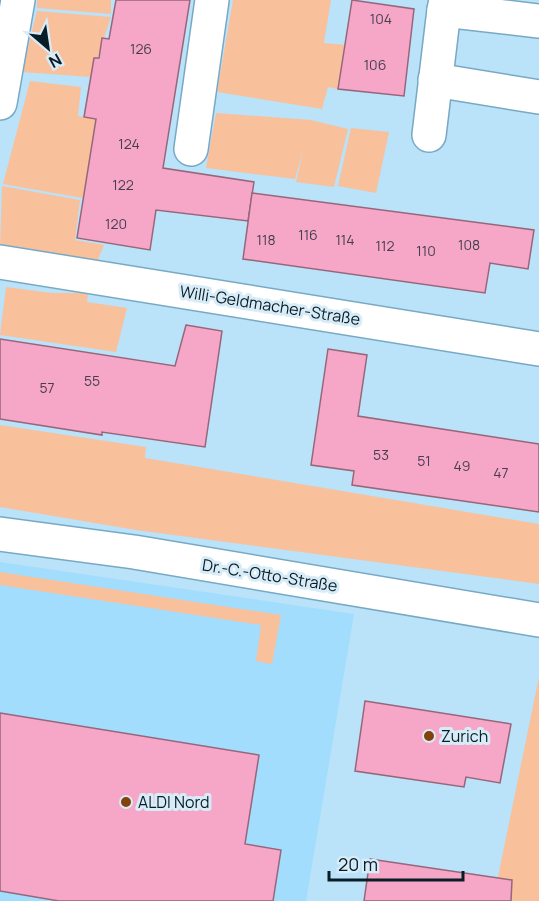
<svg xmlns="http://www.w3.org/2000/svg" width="539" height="901" viewBox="0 0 539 901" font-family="Manrope,sans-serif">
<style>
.built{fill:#a2ddfe}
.green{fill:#f9c09c}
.building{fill:#f6a6c7;stroke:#96677b;stroke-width:1.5}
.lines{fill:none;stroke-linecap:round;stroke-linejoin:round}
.minor-casing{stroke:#78a9c4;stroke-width:36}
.minor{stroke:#fff;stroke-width:33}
.poi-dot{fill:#83420c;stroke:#d8ecf8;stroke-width:2}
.labels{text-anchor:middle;stroke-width:6;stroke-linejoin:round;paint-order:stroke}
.number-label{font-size:14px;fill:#443f4f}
.street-label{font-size:16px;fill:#091d27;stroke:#d8ecf8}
.poi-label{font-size:16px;fill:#091d27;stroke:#d8ecf8;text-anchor:start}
</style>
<rect width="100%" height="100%" fill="#bae2f9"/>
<!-- built -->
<polygon class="built" points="0,562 354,614 306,901 0,901"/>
<!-- green -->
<g class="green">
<polygon points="37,0 111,0 111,14 37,8"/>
<polygon points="233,0 331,0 324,43 346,45 338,89 328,87 322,109 217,92"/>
<polygon points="37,11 111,17 91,77 22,72"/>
<polygon points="30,81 81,87 78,116 107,120 93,200 3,184"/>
<polygon points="216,113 311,120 348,129 334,187 296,182 303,151 295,179 206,168"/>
<polygon points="351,128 389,132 376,193 338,186"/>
<polygon points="2,186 80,200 75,240 104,245 96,264 0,250"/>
<polygon points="6,287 52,293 88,293 87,302 127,308 116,352 0,335"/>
<polygon points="0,425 146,447 145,458 539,524 539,584 136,530 0,507"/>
<polygon points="0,572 281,615 272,664 256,661 261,625 0,585"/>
<polygon points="539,677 539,901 493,901"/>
</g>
<!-- building -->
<g class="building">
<polygon points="116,0 190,0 163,168 254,182 248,221 156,210 150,250 77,238 96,119 84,117 94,58 99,58 102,38 109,39"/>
<polygon points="352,0 414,9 404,96 338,89"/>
<polygon points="252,193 534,230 528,269 490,263 485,293 243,259"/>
<polygon points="186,325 222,331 205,447 102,432 102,435 0,419 0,339 175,366"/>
<polygon points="328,349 367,355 358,416 539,444 539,512 352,485 354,471 311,465"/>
<polygon points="365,701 511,724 500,783 466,777 464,787 355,771"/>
<polygon points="0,713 259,755 245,844 281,850 273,901 59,901 0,891"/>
<polygon points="370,859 512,880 511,901 364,901"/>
</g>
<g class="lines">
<defs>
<g id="minor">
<polyline points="446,0 444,10 539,21"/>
<polyline points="435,80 539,97"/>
<polyline points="0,103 18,0"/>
<polyline points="429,135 444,10"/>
<polyline points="191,149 212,0"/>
<polyline points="0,262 539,349"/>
<polyline points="0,534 134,552 539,620"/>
</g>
</defs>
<!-- minor casing -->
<use href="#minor" class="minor-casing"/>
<!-- minor -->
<use href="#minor" class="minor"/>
</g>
<!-- markers -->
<g class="poi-dot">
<circle cx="429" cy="736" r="6"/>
<circle cx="126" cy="802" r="6"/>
</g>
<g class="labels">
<!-- number labels -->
<g class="number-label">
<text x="381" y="24">104</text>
<text x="141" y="54">126</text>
<text x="375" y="70">106</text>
<text x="129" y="149">124</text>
<text x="123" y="190">122</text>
<text x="116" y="229">120</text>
<text x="308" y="240">116</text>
<text x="266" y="245">118</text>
<text x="345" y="245">114</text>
<text x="469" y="250">108</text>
<text x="385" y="251">112</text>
<text x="426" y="256">110</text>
<text x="92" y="386">55</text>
<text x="47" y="393">57</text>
<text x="381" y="460">53</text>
<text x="424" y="466">51</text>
<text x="462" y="471">49</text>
<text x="501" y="478">47</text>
</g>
<!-- street labels -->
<g class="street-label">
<text transform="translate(270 305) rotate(9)" y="6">Willi-Geldmacher-Straße</text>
<text transform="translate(270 575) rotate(9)" y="6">Dr.-C.-Otto-Straße</text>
</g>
<!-- poi labels -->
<g class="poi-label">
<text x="441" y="742">Zurich</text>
<text x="138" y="808">ALDI Nord</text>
</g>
</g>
<!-- north arrow -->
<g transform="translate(48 48) rotate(151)" stroke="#d8ecf8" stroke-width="4.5" paint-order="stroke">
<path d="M0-4.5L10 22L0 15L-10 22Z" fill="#091d27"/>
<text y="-9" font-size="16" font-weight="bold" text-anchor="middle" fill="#091d27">N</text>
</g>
<!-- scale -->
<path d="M329 871v9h134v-9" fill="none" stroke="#091d27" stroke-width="3"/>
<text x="338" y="871" font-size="18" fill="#091d27" stroke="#d8ecf8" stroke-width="4.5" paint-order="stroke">20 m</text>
</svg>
